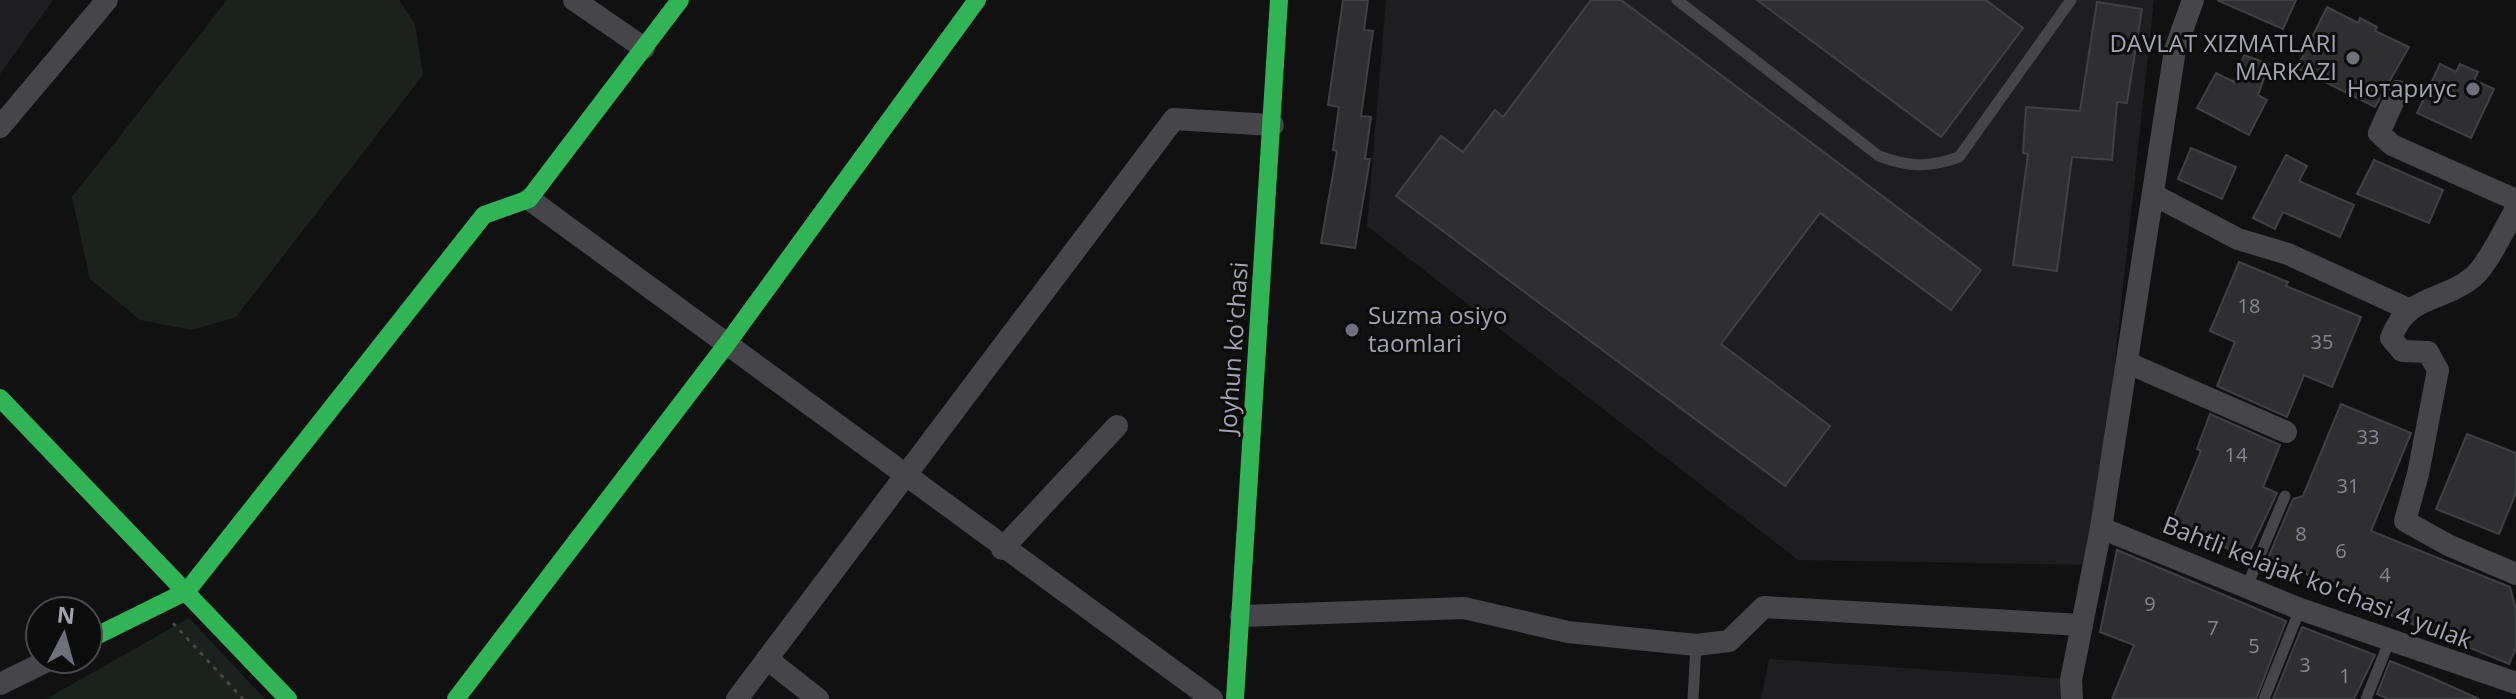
<svg xmlns="http://www.w3.org/2000/svg" width="2516" height="699" viewBox="0 0 2516 699" font-family="'Open Sans',sans-serif">
<style>
.built{fill:#1e1e20}
.green{fill:#1b221d}
.building{fill:#2f2f31;stroke:#404145;stroke-width:2}
.lines{fill:none;stroke-linecap:round;stroke-linejoin:round}
.path{stroke:#47474c;stroke-width:3;stroke-dasharray:4 6;stroke-linecap:butt}
.lane{stroke:#46464a;stroke-width:11}
.street{stroke:#46464a;stroke-width:22}
.fast{stroke:#30b455;stroke-width:18}
.poi-dot{fill:#6f717a;stroke:#0c0c0d;stroke-width:3}
.labels{text-anchor:middle;stroke-width:6;stroke-linejoin:round;paint-order:stroke}
.number-label{font-size:20px;fill:#858792}
.poi-label{font-size:24px;fill:#a2a4b2;stroke:#0c0c0d;text-anchor:end}
.street-label{font-size:24px;fill:#a2a4b2;stroke:#0c0c0d}
</style>
<rect width="100%" height="100%" fill="#111112"/>
<!-- built -->
<g class="built">
<polygon points="0,0 53,0 0,74"/>
<polygon points="1386,0 2154,0 2093,565 1798,560 1367,226"/>
<polygon points="1769,659 2066,679 2064,699 1761,699"/>
</g>
<!-- green -->
<g class="green">
<polygon points="227,0 399,0 415,24 423,75 236,317 192,330 140,320 90,279 72,197"/>
<polygon points="189,618 265,699 46,699 175,626"/>
</g>
<!-- building -->
<g class="building">
<polygon points="1343,0 1368,0 1364,30 1373,31 1361,116 1371,117 1365,159 1370,159 1355,248 1321,243 1337,151 1333,150 1339,107 1328,105"/>
<polygon points="1591,0 1621,0 1981,270 1951,310 1820,213 1721,344 1830,426 1785,486 1396,196 1441,136 1463,152 1495,110 1503,117"/>
<polygon points="1757,0 1986,0 2023,28 1941,137"/>
<polygon points="2217,0 2296,0 2283,29"/>
<polygon points="2097,2 2142,9 2127,103 2117,102 2112,160 2072,157 2057,271 2013,265 2028,154 2023,153 2026,107 2080,111"/>
<polygon points="2327,7 2358,23 2360,18 2377,27 2375,31 2409,47 2375,107 2297,68"/>
<polygon points="2244,55 2269,64 2258,95 2267,100 2249,135 2197,108 2216,73 2234,82"/>
<polygon points="2440,64 2456,72 2460,64 2478,72 2474,80 2494,89 2471,138 2417,113"/>
<polygon points="2191,148 2236,167 2222,199 2178,179"/>
<polygon points="2286,155 2307,166 2299,181 2354,205 2340,237 2283,212 2275,229 2253,218"/>
<polygon points="2374,160 2443,190 2429,223 2357,194"/>
<polygon points="2239,262 2288,282 2286,286 2361,317 2332,387 2304,375 2287,417 2217,386 2235,342 2210,331"/>
<polygon points="2341,404 2411,433 2371,531 2510,587 2516,610 2516,648 2509,664 2356,601 2358,596 2268,558 2293,499 2303,496"/>
<polygon points="2210,414 2280,445 2263,487 2277,493 2247,557 2171,524 2201,451 2197,449"/>
<polygon points="2467,434 2516,453 2516,493 2499,534 2436,509"/>
<polygon points="2117,550 2286,621 2256,699 2112,699 2134,645 2100,632"/>
<polygon points="2302,627 2375,655 2354,699 2273,699"/>
<polygon points="2390,661 2430,677 2479,699 2388,699 2377,694"/>
</g>
<g class="lines">
<!-- path -->
<polyline class="path" points="173,623 243,699"/>
<!-- lane -->
<g class="lane">
<path d="M1677,0L1879,156C1908,167 1929,168 1959,157L2071,0"/>
<polyline points="2247,586 2285,496"/>
<polyline points="1693,699 1696,645"/>
<polyline points="2264,699 2300,609"/>
<polyline points="2366,699 2389,642"/>
</g>
<!-- street -->
<g class="street">
<polyline points="574,0 644,48"/>
<polyline points="2398,91 2379,133 2392,145 2516,200"/>
<polyline points="0,127 107,0"/>
<polyline points="2154,195 2238,239 2288,254 2408,309"/>
<polyline points="529,199 1212,699"/>
<path d="M2516,209C2505,227 2488,265 2473,277C2442,303 2408,293 2391,338L2402,351L2428,352L2438,370L2418,474L2405,521L2448,545L2516,574"/>
<polyline points="2128,363 2286,432"/>
<polyline points="2101,528 2300,609 2516,683"/>
<polyline points="1002,549 1117,426"/>
<polyline points="1241,616 1464,608 1568,632 1696,645 1729,641 1764,607 2082,625"/>
<polyline points="767,659 818,699"/>
<polyline points="0,684 51,659"/>
<polyline points="737,699 1174,119 1273,125"/>
<polyline points="2072,699 2071,680 2101,528 2175,50 2193,0"/>
</g>
<!-- fast -->
<g class="fast">
<polyline points="0,398 288,699"/>
<polyline points="88,640 187,591 484,215 529,199 680,0"/>
<polyline points="456,699 726,345 977,0"/>
<polyline points="1235,699 1279,0"/>
</g>
</g>
<!-- markers -->
<g class="poi-dot">
<circle cx="2353" cy="58" r="8"/>
<circle cx="2473" cy="89" r="8"/>
<circle cx="1352" cy="330" r="8"/>
</g>
<g class="labels">
<!-- number labels -->
<g class="number-label">
<text x="2249" y="313">18</text>
<text x="2322" y="349">35</text>
<text x="2368" y="444">33</text>
<text x="2236" y="462">14</text>
<text x="2348" y="493">31</text>
<text x="2301" y="541">8</text>
<text x="2341" y="558">6</text>
<text x="2385" y="582">4</text>
<text x="2150" y="611">9</text>
<text x="2213" y="635">7</text>
<text x="2254" y="653">5</text>
<text x="2305" y="672">3</text>
<text x="2345" y="683">1</text>
</g>
<!-- poi labels -->
<g class="poi-label">
<text x="2337" y="52">DAVLAT XIZMATLARI<tspan x="2337" dy="28">MARKAZI</tspan></text>
<text x="2457" y="97">Нотариус</text>
<text x="1368" y="324" text-anchor="start">Suzma osiyo<tspan x="1368" dy="28">taomlari</tspan></text>
</g>
<!-- street labels -->
<g class="street-label">
<text transform="translate(1234 348) rotate(-86)" y="8">Joyhun ko'chasi</text>
<text transform="translate(2317 583) rotate(21)" y="8">Bahtli kelajak ko'chasi 4 yulak</text>
</g>
</g>
<!-- north arrow -->
<g transform="translate(64 635) rotate(6)"><circle r="38" fill="#0c0c0d" stroke="#48494f" stroke-width="2"/>
<path d="M0-6L14 30L0 20L-14 30Z" fill="#6f717a"/>
<text y="-12" font-size="22" font-weight="bold" text-anchor="middle" fill="#a2a4b2">N</text>
</g>
</svg>
